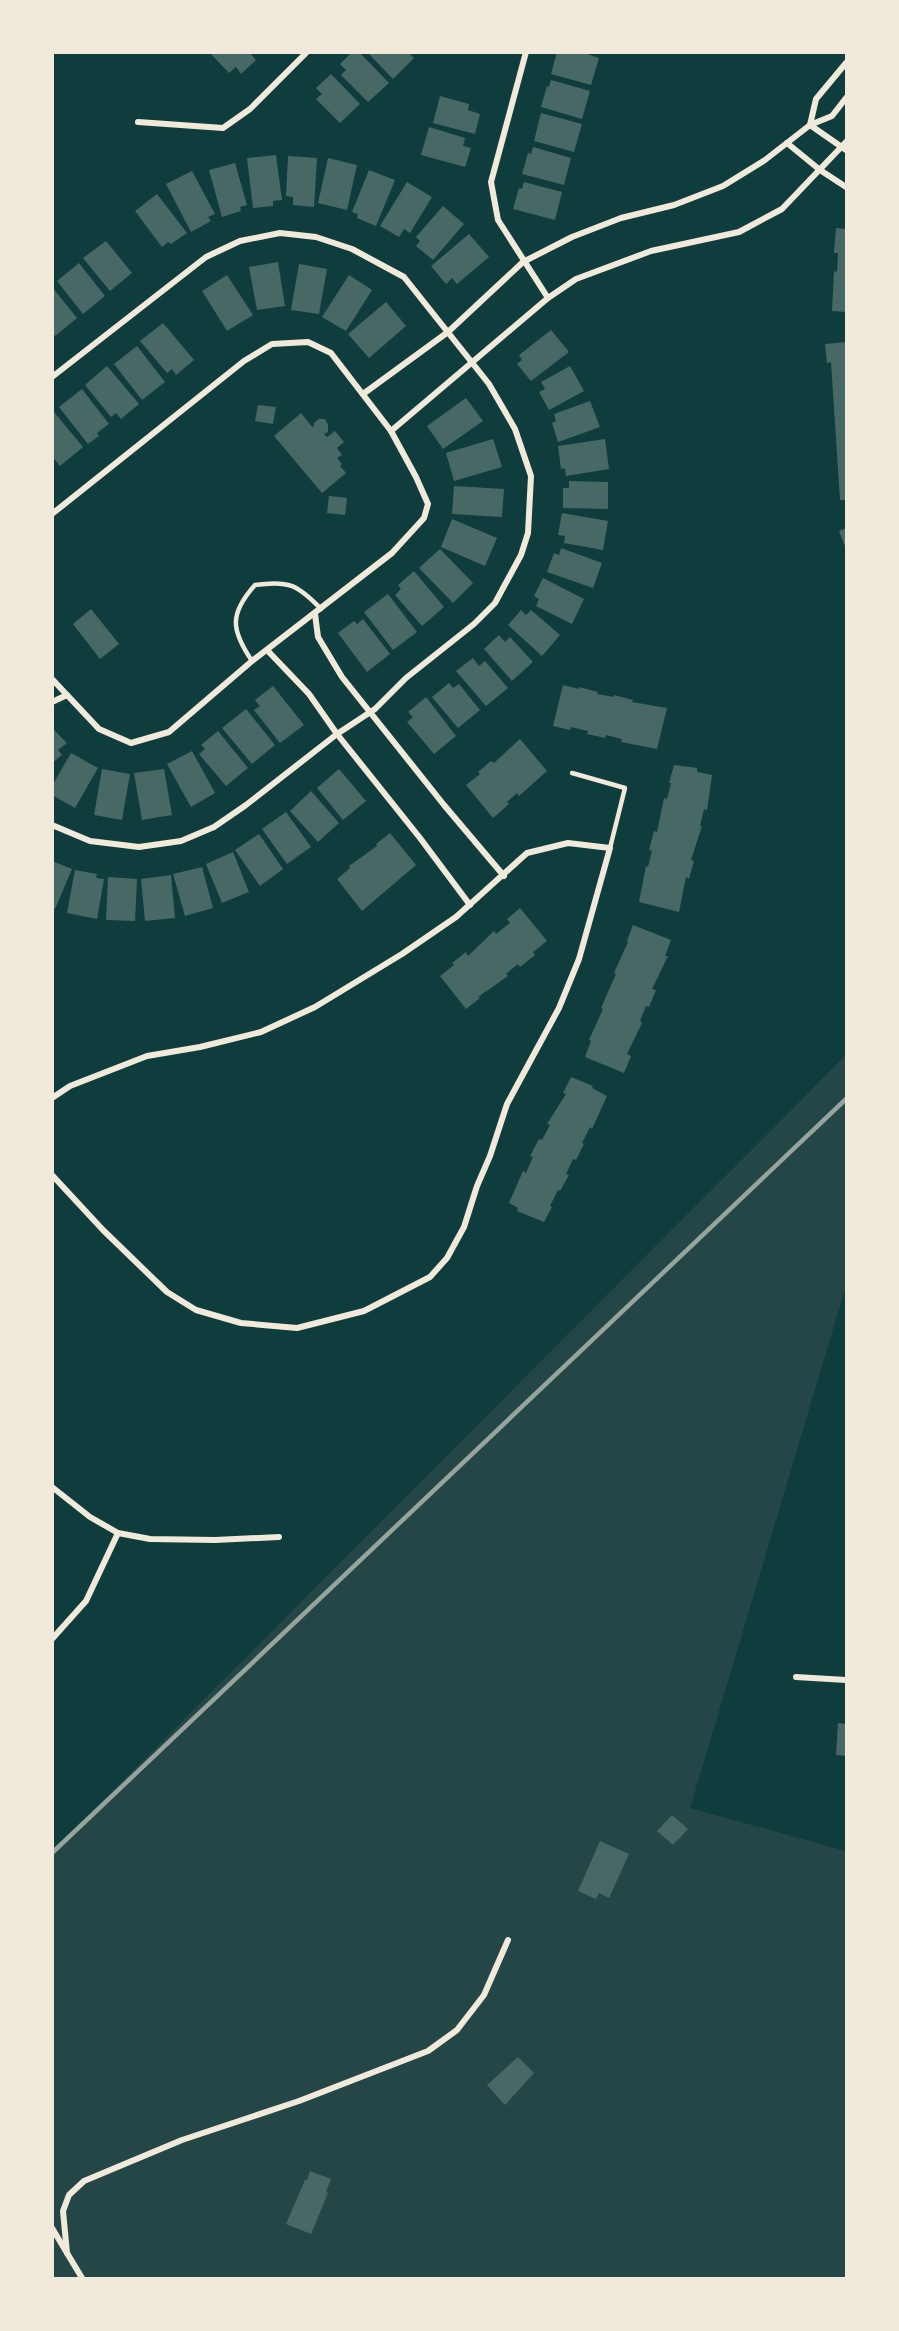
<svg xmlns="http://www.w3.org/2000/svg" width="899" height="2331" viewBox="0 0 899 2331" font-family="Helvetica,sans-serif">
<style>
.green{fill:#244646}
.building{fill:#486865}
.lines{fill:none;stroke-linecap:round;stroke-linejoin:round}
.service{stroke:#f1e9da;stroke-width:4.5}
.minor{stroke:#f1e9da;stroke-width:6}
.rail{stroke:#97a49c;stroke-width:4.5}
</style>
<rect width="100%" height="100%" fill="#0f3d3e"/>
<!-- green -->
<polygon class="green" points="846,1055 846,1286 690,1808 846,1851 846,2278 53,2278 53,1851"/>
<!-- building -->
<g class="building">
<polygon points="209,52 249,52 256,60 241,74 236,67 229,73"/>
<polygon points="352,52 359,52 389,83 368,102 341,75 346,70 340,64"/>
<polygon points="367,52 408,52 414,58 393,79"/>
<polygon points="557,52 581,52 599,58 591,85 551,74"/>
<polygon points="331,74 360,104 340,123 316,99 322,94 316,88"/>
<polygon points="551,80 590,91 582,119 541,107 547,86 549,87"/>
<polygon points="440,96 469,104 468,110 480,114 475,134 433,123"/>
<polygon points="541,113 582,124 574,152 534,141"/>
<polygon points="429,127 465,138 463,146 471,148 465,167 421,155"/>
<polygon points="533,147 571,158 564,185 522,174 528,153 531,154"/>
<polygon points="276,155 282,200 273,201 273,206 253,208 247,158"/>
<polygon points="288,156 317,158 314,207 293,205 293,197 286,196"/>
<polygon points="328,158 357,165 347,210 318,203"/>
<polygon points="235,163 247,205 240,207 241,211 222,217 209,170"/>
<polygon points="369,170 395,180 376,226 357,218 358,214 352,212"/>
<polygon points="192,171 215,214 208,217 211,221 191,232 166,184"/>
<polygon points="407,182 432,197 410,233 404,229 399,237 380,226"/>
<polygon points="524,182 562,192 555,220 513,209 519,188 522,189"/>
<polygon points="157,194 187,233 171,244 168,242 162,247 135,211"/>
<polygon points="443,206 464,224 433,260 416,246 420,241 416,237"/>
<polygon points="836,228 846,229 846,312 832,311 834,271 837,272 838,253 834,253"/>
<polygon points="469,234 489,257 457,284 452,278 446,284 431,266"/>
<polygon points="106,241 132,273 110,291 83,258"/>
<polygon points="278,262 285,306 257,310 249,267"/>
<polygon points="79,263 105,296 83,314 57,281"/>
<polygon points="299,264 327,269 319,314 291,310"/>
<polygon points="227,275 253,315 227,331 202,291"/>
<polygon points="349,275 372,290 346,331 322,317"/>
<polygon points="52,287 77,318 55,336 52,332"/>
<polygon points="386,302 406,326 369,358 348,334"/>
<polygon points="163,323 194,360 176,375 172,369 167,373 140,341"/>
<polygon points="551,330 569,352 531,381 517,364 522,360 519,355"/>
<polygon points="846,342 846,500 840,500 831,362 827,363 825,344"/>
<polygon points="137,346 165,382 142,400 114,364"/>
<polygon points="107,366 139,404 121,419 116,413 111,417 85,385"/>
<polygon points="570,366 584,391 549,410 539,392 545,389 541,382"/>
<polygon points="82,389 109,424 97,433 99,436 88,444 59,407"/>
<polygon points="466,398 483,421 443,449 427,426"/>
<polygon points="590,401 600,427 558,442 552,423 556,421 554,414"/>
<polygon points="258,405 276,407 273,424 255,421"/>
<polygon points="54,412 83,447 60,466 52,456 52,413"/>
<polygon points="301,413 313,428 314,423 319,419 325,419 328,425 328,432 324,434 327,437 335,431 344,442 337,448 342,455 337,458 342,464 340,466 346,473 322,493 274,436"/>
<polygon points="493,439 502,467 454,481 446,453"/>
<polygon points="605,439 609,469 566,476 565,468 561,469 558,446"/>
<polygon points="569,481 608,482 608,509 563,508 563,488 569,488"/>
<polygon points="454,486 504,489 502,517 452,514"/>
<polygon points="329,496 347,498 345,515 327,513"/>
<polygon points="562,513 608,521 603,550 564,543 565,536 558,535"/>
<polygon points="452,519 497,538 485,566 441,547"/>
<polygon points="846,528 846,549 839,531"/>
<polygon points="561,548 602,563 593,588 547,572 554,553 559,555"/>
<polygon points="440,549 473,583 453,603 419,568"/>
<polygon points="414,571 444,607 422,626 395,595 401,589 398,585"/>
<polygon points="543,578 584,599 572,624 536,606 539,599 534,596"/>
<polygon points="388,594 417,632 393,650 364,612"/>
<polygon points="91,609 119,644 100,659 73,624"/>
<polygon points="521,610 526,615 531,610 560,635 542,656 508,625"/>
<polygon points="363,619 390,654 367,672 338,633 354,621 357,624"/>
<polygon points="499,635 505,642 510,637 533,662 512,681 484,649"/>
<polygon points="473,658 479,666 485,661 508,688 486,706 456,671"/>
<polygon points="449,683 453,688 459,684 480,710 458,728 432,697"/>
<polygon points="563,685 579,689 579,687 598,692 597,694 614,697 614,695 633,700 632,702 667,708 657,749 621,742 622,739 606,735 605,738 587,734 588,731 571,727 570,730 553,726"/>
<polygon points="273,686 304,725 280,743 254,710 260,706 255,700"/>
<polygon points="426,697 456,736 434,754 407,722 413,717 408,712"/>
<polygon points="246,709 275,745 252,764 222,728"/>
<polygon points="52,728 67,743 58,750 62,755 52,763"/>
<polygon points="218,731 248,768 226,786 199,754 205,749 201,745"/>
<polygon points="520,739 547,771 519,796 517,793 507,802 509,804 493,818 466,785 480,774 478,772 491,761 494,763"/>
<polygon points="192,751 215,793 191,807 167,764"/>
<polygon points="71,753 98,768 75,808 52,795 52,786"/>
<polygon points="674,765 697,768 697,772 712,775 707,810 704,809 700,826 702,826 691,860 694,861 689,879 686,877 679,912 639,902 646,866 648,867 652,851 649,850 654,831 657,832 664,798 667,799 671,783 669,783"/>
<polygon points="102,769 130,774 122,820 94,815"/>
<polygon points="164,769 172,815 142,820 134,773"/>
<polygon points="339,769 366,801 343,820 317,788"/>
<polygon points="311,791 339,823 318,842 290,811"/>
<polygon points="286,812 311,847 287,864 262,829"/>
<polygon points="390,833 416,865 362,911 337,879 350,868 349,866 377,846 376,844"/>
<polygon points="259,834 283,869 260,886 235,850"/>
<polygon points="233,852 249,892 222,903 206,864"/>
<polygon points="52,861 72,869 55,909 52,907"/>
<polygon points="202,867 213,908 185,916 173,874"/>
<polygon points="75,870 97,874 96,878 104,879 97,919 67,913"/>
<polygon points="171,875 175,918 145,921 141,879"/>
<polygon points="108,877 137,879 135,921 106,920"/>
<polygon points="520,908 547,941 533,952 535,955 520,967 518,964 506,974 508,976 478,997 480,998 466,1009 440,976 454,965 452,963 466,952 468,956 494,931 496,934 510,923 507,919"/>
<polygon points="633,925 671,940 665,956 668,956 652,989 656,990 649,1007 646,1006 640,1021 642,1023 627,1054 631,1056 624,1073 585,1057 591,1041 589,1040 603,1009 601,1008 616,974 614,973 628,942 627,941"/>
<polygon points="571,1077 593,1086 592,1088 607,1096 592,1129 590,1127 582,1143 584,1144 576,1160 573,1159 566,1174 569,1175 560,1191 558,1190 550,1206 552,1207 544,1222 517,1211 518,1208 509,1203 523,1171 526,1173 533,1157 530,1156 539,1139 542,1140 550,1125 547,1124 566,1094 563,1093"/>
<polygon points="838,1723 846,1724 846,1756 836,1755"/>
<polygon points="672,1815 688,1829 673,1845 657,1831"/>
<polygon points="600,1841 629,1854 609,1898 599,1893 596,1899 578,1891"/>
<polygon points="518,2057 534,2073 505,2105 487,2085"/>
<polygon points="310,2171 331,2179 326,2192 328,2193 311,2234 286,2224 305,2180 307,2180"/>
</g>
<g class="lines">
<!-- service -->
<g class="service">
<path d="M252,661C231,630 229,614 255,585C289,580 298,585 321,609"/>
<polyline points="572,773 625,788 610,848"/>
</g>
<!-- minor -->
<g class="minor">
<polyline points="526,52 491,182 498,220 548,298"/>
<polyline points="138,122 223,128 250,109 307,52"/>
<polyline points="810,125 816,99 846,63"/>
<polyline points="810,125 846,150"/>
<polyline points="787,143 820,170 846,187"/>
<polyline points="52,377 206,257 240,241 280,233 316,237 352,249 404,277 489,384 515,429 531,476 528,533 521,555 495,603 474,624 406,678 375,709 337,734 246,805 214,827 181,841 139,847 90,841 52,825"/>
<polyline points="363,394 448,332 523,262 572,237 621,218 674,205 723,186 765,160 810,125 832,116 846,98"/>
<polyline points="391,431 548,298 576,279 651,251 739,232 782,209 846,142"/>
<polyline points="52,514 244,361 272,344 308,342 331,353 391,431 416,477 428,504 424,518 392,553 252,661 169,732 131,743 99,729 52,679"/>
<polyline points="315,614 318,637 342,677 444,805 504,876"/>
<polyline points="267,650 309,694 337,734 420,838 470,905"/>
<polyline points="52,702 67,695"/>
<polyline points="52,1098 70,1086 147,1056 200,1047 261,1032 315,1007 402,954 456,917 527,853 568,843 610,848 579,959 559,1008 507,1104 490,1156 477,1186 464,1227 447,1258 430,1277 364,1311 297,1328 241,1323 196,1310 167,1292 103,1230 52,1175"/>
<polyline points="52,1487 90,1517 118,1533 150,1539 215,1540 279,1537"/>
<polyline points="52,1639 86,1601 118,1533"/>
<polyline points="796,1677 846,1680"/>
<polyline points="52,2228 82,2278"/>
<polyline points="67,2253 63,2211 69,2195 84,2181 182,2140 299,2101 428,2051 457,2030 484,1995 508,1940"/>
</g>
<!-- rail -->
<polyline class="rail" points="52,1853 846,1099"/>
</g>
<!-- border -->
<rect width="899" height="2331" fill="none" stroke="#f1e9da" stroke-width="108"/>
</svg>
